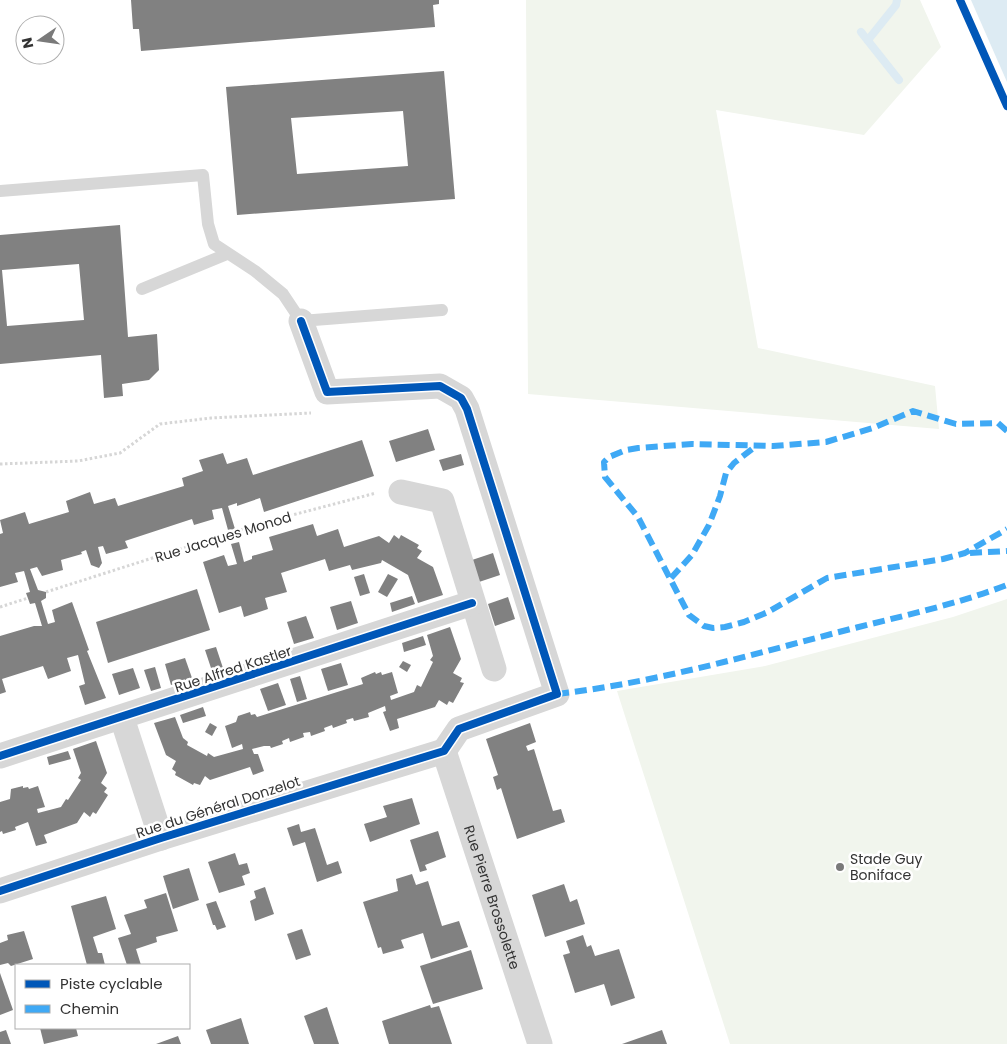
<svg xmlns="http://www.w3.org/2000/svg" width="1007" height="1044" viewBox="0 0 1007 1044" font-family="Poppins,sans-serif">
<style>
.green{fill:#f1f5ed}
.water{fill:#ddebf3}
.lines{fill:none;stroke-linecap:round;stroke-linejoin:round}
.stream{stroke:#ddebf3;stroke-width:8}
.building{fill:#818181;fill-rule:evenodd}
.path{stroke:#d6d6d6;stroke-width:3;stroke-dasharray:2.5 2.5;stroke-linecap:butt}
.lane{stroke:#d7d7d7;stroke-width:12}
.street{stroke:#d7d7d7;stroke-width:25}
.quiet{stroke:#3fa9f5;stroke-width:6;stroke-dasharray:12 6;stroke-linecap:butt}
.cycleway-casing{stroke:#fff;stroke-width:11}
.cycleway{stroke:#0057b8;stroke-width:8}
.poi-dot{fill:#7a7a7a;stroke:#fff;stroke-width:2}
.labels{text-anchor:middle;stroke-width:5;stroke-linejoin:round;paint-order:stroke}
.street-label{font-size:14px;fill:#333;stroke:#fff}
.poi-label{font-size:14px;fill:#333;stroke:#fff;text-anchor:start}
</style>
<rect width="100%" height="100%" fill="#fff"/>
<!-- green -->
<g class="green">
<polygon points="526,0 920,0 941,47 864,135 716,110 758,348 935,386 939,429 528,394"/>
<polygon points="1007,599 1007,1044 730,1044 617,691 765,666 953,617"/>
</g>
<!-- water -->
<polygon class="water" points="971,0 1007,0 1007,82"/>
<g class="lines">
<!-- stream -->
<g class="stream">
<polyline points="861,32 899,80"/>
<polyline points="868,40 896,5 897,0"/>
</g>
</g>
<!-- building -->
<g class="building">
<polygon points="131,0 439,0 439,4 433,5 435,27 141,51 139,29 133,29"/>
<path d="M444,71L455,199L237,215L226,87ZM403,111L408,166L297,174L291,118Z"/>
<path d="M120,225L128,337L157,334L159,370L149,380L122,384L123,396L104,398L101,355L0,364V235ZM79,264L84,320L7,326L2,270Z"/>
<polygon points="428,429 435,450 396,462 389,441"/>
<polygon points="362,440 374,476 264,512 260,498 237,506 237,503 228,506 235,529 228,530 222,508 212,510 214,519 194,525 192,519 125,541 128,548 106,554 103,546 98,547 102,563 99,568 91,565 86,550 81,552 82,554 61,560 63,570 42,576 37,567 30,569 38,590 46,592 46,598 41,601 48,624 55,622 52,610 72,602 89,650 87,651 106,698 85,705 79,686 85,684 78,655 67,658 71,671 48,679 43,666 2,679 6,692 0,694 0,636 34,626 42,626 35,603 30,604 26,593 30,592 24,571 15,573 18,582 0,587 0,534 3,533 0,520 25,512 29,524 69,512 66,501 90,492 94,504 115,498 118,506 184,486 182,478 203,471 199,460 223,453 227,464 247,458 253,475"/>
<polygon points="461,454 464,465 443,471 439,460"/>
<polygon points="313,524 317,536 338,529 344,547 379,536 389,543 394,535 399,539 401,535 419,545 417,548 422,551 417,558 433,567 443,595 418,603 408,575 382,560 381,563 352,570 350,565 329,571 325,559 281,573 287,592 265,598 268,609 244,617 241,606 219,613 203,562 224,555 228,566 237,564 231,544 239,542 244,562 252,559 252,556 273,550 269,537"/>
<polygon points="493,553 500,575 479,582 472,560"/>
<polygon points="364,574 370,593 360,596 354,577"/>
<polygon points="388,574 398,579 387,597 378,592"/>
<polygon points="197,589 210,630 108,663 96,622"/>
<polygon points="412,596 415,604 392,612 390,603"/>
<polygon points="508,597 515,619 495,626 488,604"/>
<polygon points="351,601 358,623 337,630 330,607"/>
<polygon points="306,616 314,638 294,644 287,622"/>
<polygon points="450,627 461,659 453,673 462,678 460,682 464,683 453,703 449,701 447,705 439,700 435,707 397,719 399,728 390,731 383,712 386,711 385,706 368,713 369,717 354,721 353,718 346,720 347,723 333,728 332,725 324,728 325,731 311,736 310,732 303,733 304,737 290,742 289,738 282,741 283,744 271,748 270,746 264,746 252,749 254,754 258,754 264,771 253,775 250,767 210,780 205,776 200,785 194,783 193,785 175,775 176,772 172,769 176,761 166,755 154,723 175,717 183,738 188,742 187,745 207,756 208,753 214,757 243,749 242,744 232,748 225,726 236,722 238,716 250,712 251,715 255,714 257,717 363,684 361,678 375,672 376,674 381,672 382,675 392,672 398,693 390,696 391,700 414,692 417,685 421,687 433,662 430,660 433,656 427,635"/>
<polygon points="423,636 426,645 404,652 402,643"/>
<polygon points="216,647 223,668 212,671 205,650"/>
<polygon points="185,658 192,678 171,685 165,664"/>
<polygon points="403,661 411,665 407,672 399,667"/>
<polygon points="341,663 348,685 328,691 321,669"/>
<polygon points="155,667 161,688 151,691 144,670"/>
<polygon points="133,668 140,688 119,695 112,674"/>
<polygon points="300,676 307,699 297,702 290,679"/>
<polygon points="278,683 286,705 268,711 260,689"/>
<polygon points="203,707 206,716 183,723 180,715"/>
<polygon points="210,723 217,727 212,736 205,732"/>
<polygon points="530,723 536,742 526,746 528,751 534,749 553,811 561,809 565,822 517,839 501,788 497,790 493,777 498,775 486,739"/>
<polygon points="96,741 107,773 101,783 107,788 104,792 108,795 96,814 93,812 90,817 84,812 77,823 44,835 47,843 36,846 28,822 15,827 16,830 3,834 2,831 0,832 0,802 10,799 11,789 23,786 23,788 28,787 29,789 38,786 45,807 37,809 38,813 61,807 66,799 68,800 81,780 78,778 81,773 73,749"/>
<polygon points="68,751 71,759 49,765 47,757"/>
<polygon points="412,798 420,824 370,842 364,824 387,817 383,806"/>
<polygon points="299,824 301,832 315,828 327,865 338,861 342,873 317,882 305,842 293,846 287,828"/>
<polygon points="438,831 446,857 425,865 427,870 420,872 410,840"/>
<polygon points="235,853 239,865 247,863 250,873 242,876 245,885 219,893 208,862"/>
<polygon points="189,868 199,900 173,909 163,876"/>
<polygon points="412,874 416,885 428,881 442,926 459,921 468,947 431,959 423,933 401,940 404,948 383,954 381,947 378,948 363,902 398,891 396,879"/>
<polygon points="564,884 570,902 577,899 585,924 545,937 532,895"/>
<polygon points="265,887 274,914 255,921 250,901 256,898 254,891"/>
<polygon points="166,893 178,931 156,937 157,942 136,949 141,965 127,965 118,938 131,934 124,915 147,908 144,900"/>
<polygon points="106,896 116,929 93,937 98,953 102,953 105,965 87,965 71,906"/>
<polygon points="216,901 226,927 217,930 215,925 213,925 206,904"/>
<polygon points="302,929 311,955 296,960 287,934"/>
<polygon points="24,931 33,959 11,966 8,963 0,965 0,943 8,940 7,935"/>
<polygon points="583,935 587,947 591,945 595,956 619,949 635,998 611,1006 604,984 575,993 563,955 570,953 566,941"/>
<polygon points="471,950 483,989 433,1004 420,966"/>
<polygon points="0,973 13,1010 0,1015"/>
<polygon points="430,1005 431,1008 439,1006 452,1044 389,1044 382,1021"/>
<polygon points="327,1007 339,1044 314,1044 304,1016"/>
<polygon points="241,1018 249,1044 211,1044 206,1030"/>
<polygon points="40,1028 76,1028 78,1036 44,1044"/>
<polygon points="6,1030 11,1044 0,1044 0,1032"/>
<polygon points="662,1030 667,1044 622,1044"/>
<polygon points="178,1036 181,1044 156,1044"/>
</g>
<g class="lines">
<!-- path -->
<g class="path">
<polyline points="0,464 78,461 120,453 160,424 211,418 311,413"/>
<polyline points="46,592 262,523 376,493"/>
<polyline points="0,607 28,598"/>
</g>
<!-- lane -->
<g class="lane">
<polyline points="0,191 203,175 208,224 214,244 255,271 283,294 301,321 442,310"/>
<polyline points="142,289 227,254"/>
</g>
<!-- street -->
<g class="street">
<polyline points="301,321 327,392 440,386 461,398 467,409 557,694 459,729 444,751"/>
<polyline points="401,492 442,501 494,669"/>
<polyline points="122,718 161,838"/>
<path id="s1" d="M444,751L540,1044"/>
<polyline points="0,756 472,603"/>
<polyline points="0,891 161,838 444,751"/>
</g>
<!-- quiet -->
<g class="quiet">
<polyline points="1007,431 998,423 956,424 913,411 873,428 826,442 773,446 692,444 638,448 626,450 609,457 604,462 605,477 638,517 689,615 704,626 713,628 725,627 744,622 768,612 827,578 943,559 965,553 1007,529"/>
<polyline points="970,553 1007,551"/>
<polyline points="671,578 692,555 709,525 720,496 726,473 734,463 756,446"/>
<path d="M557,694C652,683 744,657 835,633C893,618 952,606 1007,585"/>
</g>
<defs>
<g id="cycleway">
<polyline points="960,0 1007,106"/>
<polyline points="0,756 472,603"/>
<polyline points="0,891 161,838 444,751 459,729 557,694 467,409 461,398 440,386 327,392 301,321"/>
</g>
</defs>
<!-- cycleway casing -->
<use href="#cycleway" class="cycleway-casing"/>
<!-- cycleway -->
<use href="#cycleway" class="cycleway"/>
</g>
<!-- markers -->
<circle class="poi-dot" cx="840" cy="867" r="5"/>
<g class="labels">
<!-- street labels -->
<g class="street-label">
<text transform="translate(223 537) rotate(-17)" y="5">Rue Jacques Monod</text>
<text transform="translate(233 669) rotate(-18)" y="5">Rue Alfred Kastler</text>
<text transform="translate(218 807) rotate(-18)" y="5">Rue du Général Donzelot</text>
<text dy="5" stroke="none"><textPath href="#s1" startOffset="154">Rue Pierre Brossolette</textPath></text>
</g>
<!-- poi labels -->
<g class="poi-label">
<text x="850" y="864">Stade Guy<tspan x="850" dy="16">Boniface</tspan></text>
</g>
</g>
<!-- legend -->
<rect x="15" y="964" width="175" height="65" fill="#ffffff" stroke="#adadad"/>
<rect x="25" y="980" width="25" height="8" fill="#0057b8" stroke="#adadad"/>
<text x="60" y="989" font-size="15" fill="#333333">Piste cyclable</text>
<rect x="25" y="1005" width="25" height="8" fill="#3fa9f5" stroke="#adadad"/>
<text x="60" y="1014" font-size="15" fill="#333333">Chemin</text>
<!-- north arrow -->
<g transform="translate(40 40) rotate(257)"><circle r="24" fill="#ffffff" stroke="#adadad"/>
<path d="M0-4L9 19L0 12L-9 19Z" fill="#7a7a7a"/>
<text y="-8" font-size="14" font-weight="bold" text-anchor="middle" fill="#333333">N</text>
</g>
</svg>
